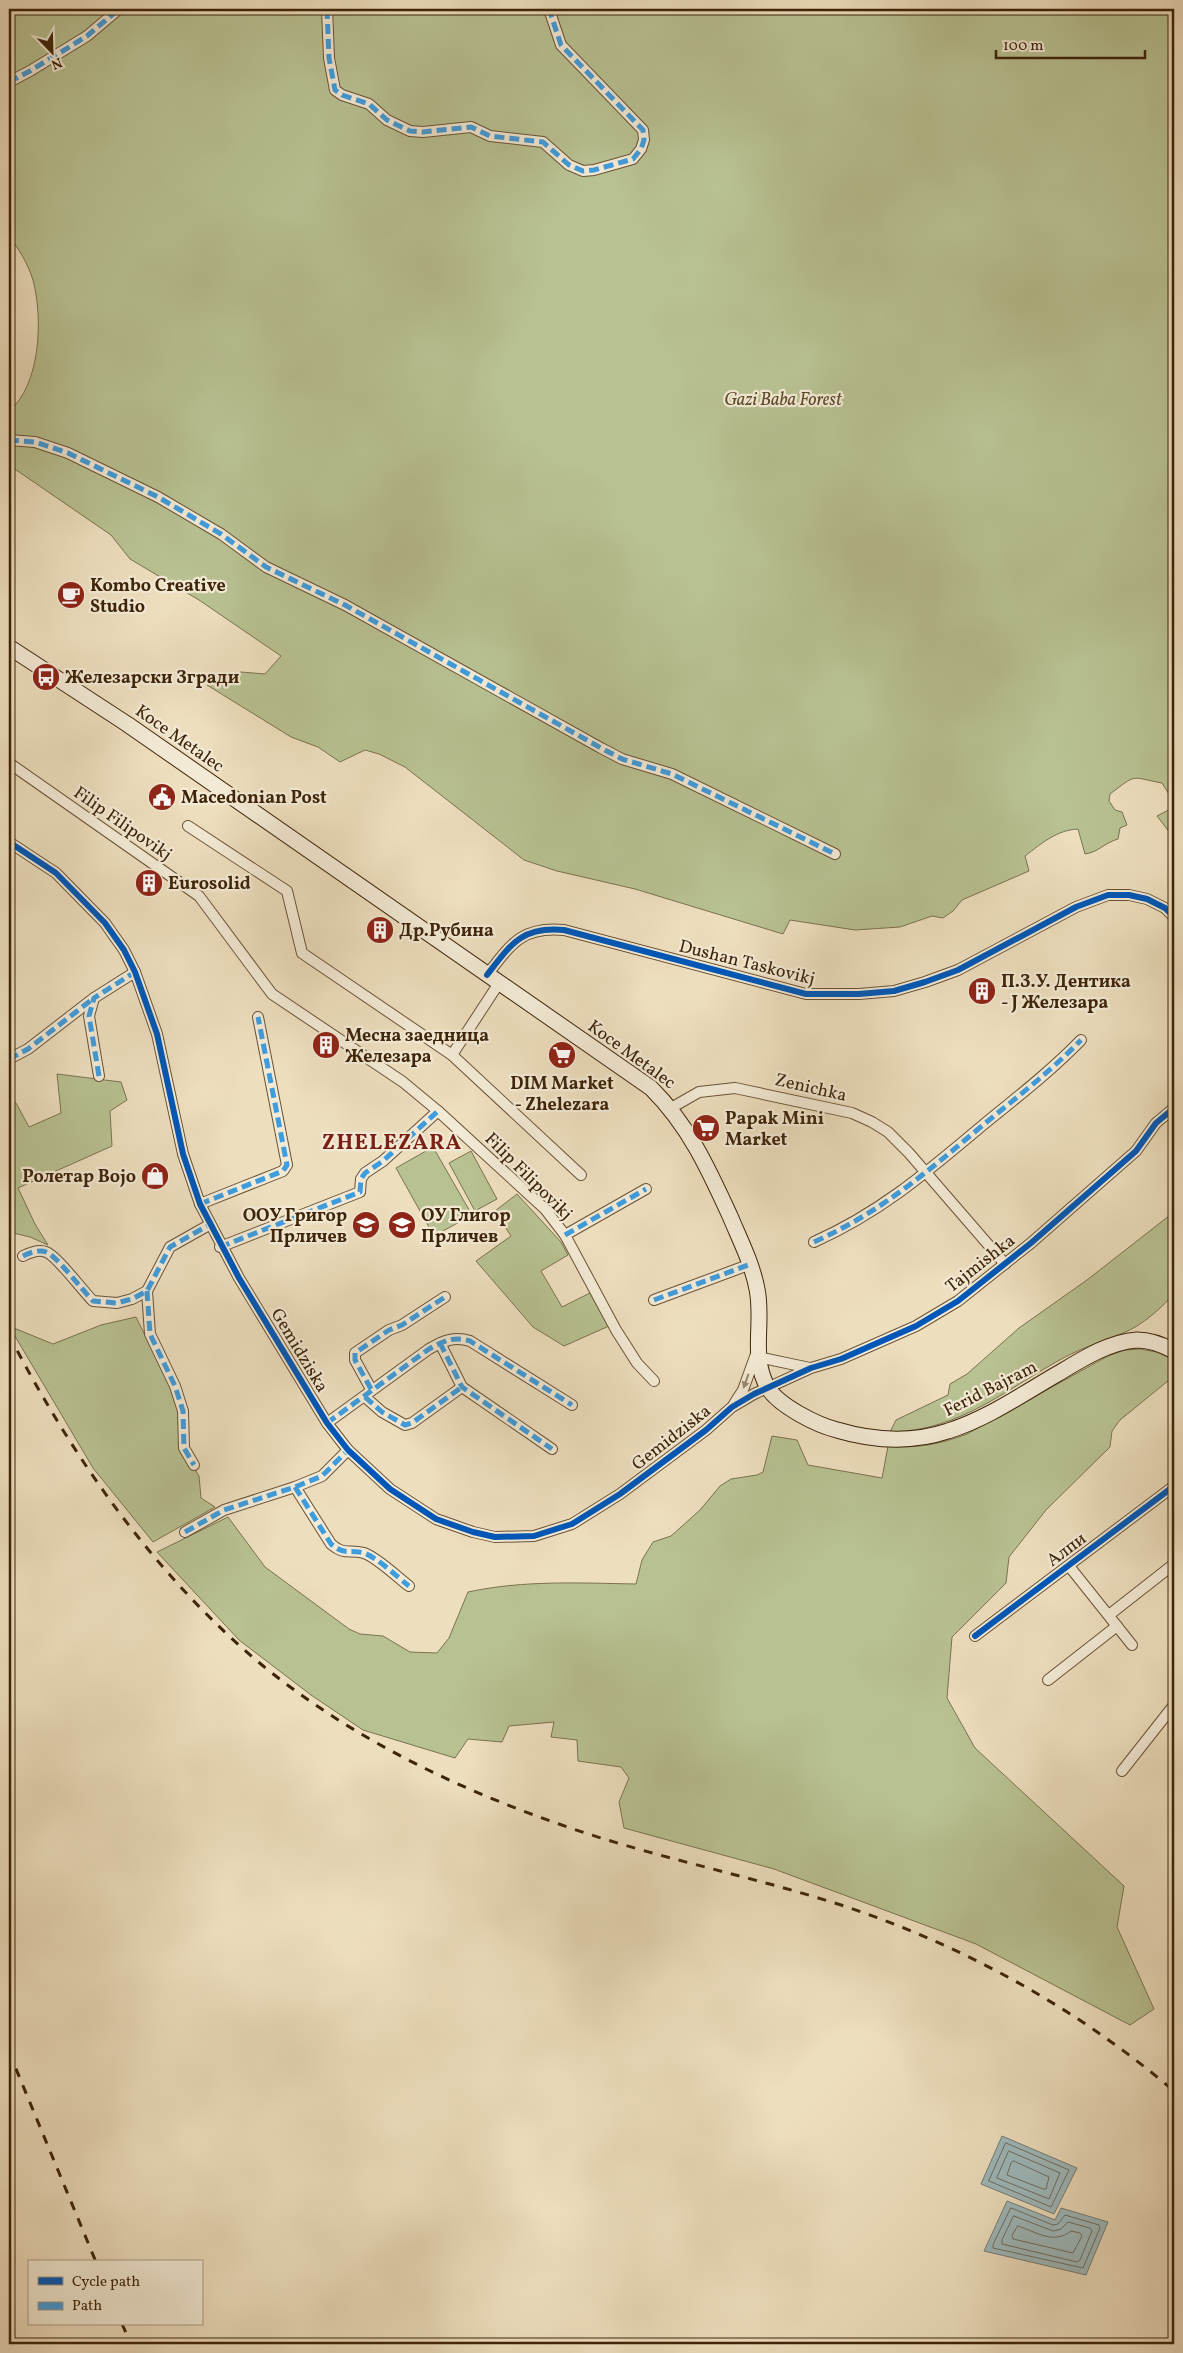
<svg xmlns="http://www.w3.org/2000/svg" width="1183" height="2353" viewBox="0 0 1183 2353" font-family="Vollkorn,serif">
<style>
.green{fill:#b8c192;stroke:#7a724e}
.water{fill:#9eb9bc;stroke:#777d74}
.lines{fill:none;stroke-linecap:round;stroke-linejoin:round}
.shore{stroke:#6e6e62;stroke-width:1}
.street-casing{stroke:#695236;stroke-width:12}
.secondary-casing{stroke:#3d2409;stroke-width:17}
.street{stroke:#f3ead5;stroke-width:10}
.secondary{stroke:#f3ead5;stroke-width:15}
.rail{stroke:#3d2409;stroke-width:3;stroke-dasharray:9 9;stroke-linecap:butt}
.quiet{stroke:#3f9cdd;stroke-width:5;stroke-dasharray:10 5;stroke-linecap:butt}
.cycleway-casing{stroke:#f3ead5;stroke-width:9}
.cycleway{stroke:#0057b8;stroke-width:6}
.oneway{fill:#98876f}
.labels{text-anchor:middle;stroke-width:4.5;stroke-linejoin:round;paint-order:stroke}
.park-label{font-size:18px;font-style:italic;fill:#5c4b2b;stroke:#f3ead5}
.poi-label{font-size:18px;font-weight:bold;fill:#3d2409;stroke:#f3ead5;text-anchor:start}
.street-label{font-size:18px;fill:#3d2409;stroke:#f3ead5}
.district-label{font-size:22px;font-weight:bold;letter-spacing:1px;fill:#7a1f14;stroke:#f3ead5}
</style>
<rect width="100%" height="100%" fill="#eddebe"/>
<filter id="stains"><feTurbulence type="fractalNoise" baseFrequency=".004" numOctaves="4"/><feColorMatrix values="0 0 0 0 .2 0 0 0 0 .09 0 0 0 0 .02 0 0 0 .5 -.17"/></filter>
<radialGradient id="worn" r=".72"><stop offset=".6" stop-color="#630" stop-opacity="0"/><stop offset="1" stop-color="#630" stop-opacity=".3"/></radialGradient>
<!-- green -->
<g class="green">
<path d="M9,9H1174V802L1162,783C1129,777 1138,773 1110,794L1109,801L1115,810L1122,812L1127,825L1120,828L1118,839C1104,843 1099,852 1085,854L1078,829C1057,830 1042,843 1025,856L1029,871L962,900L953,911L943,918L932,916L900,927L855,930L790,920L783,934L635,889L557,871L524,860L405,767L379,754L365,750L340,762L318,747L291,737L207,685L241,672L265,674L281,656L199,600L130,559L111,535L9,465V411C41,385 43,317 33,280C28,264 19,249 9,236Z"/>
<polygon points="1174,807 1174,838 1157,816"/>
<polygon points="57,1074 121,1082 127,1100 110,1111 112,1146 18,1188 35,1224 48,1245 30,1237 9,1232 9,1097 16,1103 29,1127 61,1113"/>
<polygon points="433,1147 472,1215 434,1236 396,1168"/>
<polygon points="471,1151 497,1199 475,1211 449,1163"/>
<polygon points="517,1194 561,1242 568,1255 541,1271 562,1307 590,1293 609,1326 564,1346 533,1327 476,1261 511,1236 495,1211"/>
<path d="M1174,1212V1294C1160,1309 1143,1325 1123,1333C1104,1340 1085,1347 1067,1356C1007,1388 961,1431 890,1432L896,1420L948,1395L950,1384L967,1374L1019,1328L1087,1280Z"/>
<polygon points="136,1317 168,1382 178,1407 179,1443 199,1476 201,1498 215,1507 153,1542 93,1468 9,1326 53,1344 101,1325"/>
<path d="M1140,1349L1157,1352L1174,1360V1376L1120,1420L1112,1431L1110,1447L1046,1510L1009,1557L1006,1583L952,1637L947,1698L975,1748L1124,1886L1117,1927L1154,2009L1130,2025L976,1944L774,1869L624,1828L619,1802L629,1778L621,1767L578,1761L577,1740L551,1737L554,1722L509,1726L502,1742L468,1739L455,1758L363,1730L311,1695L239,1640L157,1552L228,1517L265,1567L349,1629L360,1634L383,1636L410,1652L437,1653L449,1638L468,1592C524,1580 579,1583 636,1584L642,1560L653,1542L671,1536L700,1510L720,1486L731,1479L757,1475L763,1472L772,1436L797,1440L808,1465L882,1478L888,1446C915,1449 941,1444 967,1434L1108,1356L1125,1350Z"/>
</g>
<!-- water -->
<g class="water">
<polygon points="1002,2136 1077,2168 1054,2214 981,2184"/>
<polygon points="1007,2201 1055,2220 1061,2208 1108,2222 1086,2275 984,2251"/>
</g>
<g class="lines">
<!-- shore -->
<g class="shore">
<polygon points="1006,2143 1069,2170 1051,2207 989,2181"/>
<polygon points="1009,2151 1060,2173 1049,2199 997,2178"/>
<polygon points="1014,2161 1049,2177 1046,2189 1043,2189 1007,2175 1011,2163"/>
<polygon points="1011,2208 1053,2225 1058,2224 1065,2215 1099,2225 1100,2228 1083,2268 993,2248 993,2245"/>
<polygon points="1014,2216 1053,2231 1061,2229 1068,2222 1090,2228 1092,2231 1080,2260 1077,2262 1002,2244 1002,2240"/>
<path d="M1018,2226C1037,2232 1053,2245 1071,2231L1080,2233L1082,2236L1073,2253L1013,2239L1012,2236Z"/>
</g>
<defs>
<g id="street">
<polyline points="327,9 329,58 335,90 342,95 369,104 387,120 410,131 423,132 471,127 490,136 543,142 569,165 583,171 594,170 633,159 641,149 644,140 643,130 561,45 549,9"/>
<polyline points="9,82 30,71 87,36 119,9"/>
<polyline points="9,440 35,442 68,453 158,497 221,534 266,567 345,605 601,748 622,759 672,774 835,854"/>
<polyline points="9,763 199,896 272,994 403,1082 438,1111 545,1209 565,1235 616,1330 637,1363 654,1381"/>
<polyline points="188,826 287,891 302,953 452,1055 581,1175"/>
<polyline points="9,842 56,873 105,923 124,950 135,972 157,1034 183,1154 200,1204 239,1278 327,1423 348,1450 390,1489 436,1519 473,1532 495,1537 534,1536 572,1524 620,1494 706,1430 732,1407 754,1394 811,1368 841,1359 916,1326 958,1301 1031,1243 1136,1151 1156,1123 1174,1108"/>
<path d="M487,975C511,944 522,926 564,930L806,994H859L894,991L925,982L958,970L1076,907L1108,895H1129L1147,899L1165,908L1174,917"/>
<polyline points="452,1055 499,983"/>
<polyline points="9,1059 28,1049 94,998"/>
<polyline points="99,1076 89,1016 94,998 135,972"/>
<polyline points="671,1108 699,1092 735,1088 852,1113 872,1122 888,1132 909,1153 1005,1264"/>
<polyline points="200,1204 283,1171 287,1165 258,1017"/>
<polyline points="565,1235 646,1189"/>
<path d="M814,1242C881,1212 927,1172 983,1125C1016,1098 1051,1071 1081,1040"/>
<polyline points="220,1247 360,1192 361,1179 365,1173 383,1161 438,1111"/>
<path d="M23,1256C29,1253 39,1249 46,1252C56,1255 83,1291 93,1301L117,1303L132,1299L147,1291L170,1247L209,1225"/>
<polyline points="147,1291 150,1334 175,1386 183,1411 184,1448 194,1465"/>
<polyline points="654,1300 751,1264"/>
<polyline points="440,1343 462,1387 552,1449"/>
<polyline points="758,1357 810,1368"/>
<polyline points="371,1389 355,1360 355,1353 389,1330 402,1325 445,1297"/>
<polyline points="365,1397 382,1412 405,1425 412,1423 462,1387"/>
<polyline points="734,1404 743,1390 756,1354"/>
<path d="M327,1423L429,1349C443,1341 454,1336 470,1341L572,1405"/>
<path d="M295,1487L331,1544C345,1556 349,1549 364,1553C378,1558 397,1577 409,1586"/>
<polyline points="185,1532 224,1510 295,1487 322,1476 348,1450"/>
<polyline points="1069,1566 1132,1645"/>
<polyline points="1109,1615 1174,1564"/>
<polyline points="975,1636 1174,1486"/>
<polyline points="1048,1680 1117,1626"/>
<polyline points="1122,1771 1174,1705"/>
</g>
<path id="secondary" d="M9,647L127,724L651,1088C689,1126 708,1168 730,1216C740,1240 752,1263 757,1289C764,1323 750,1357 768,1388C779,1406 817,1425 837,1430C874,1441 912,1443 948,1431C987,1419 1024,1393 1059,1373C1082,1359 1109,1342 1137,1340C1151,1340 1163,1345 1174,1351"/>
</defs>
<!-- street casing -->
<use href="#street" class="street-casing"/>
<!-- secondary casing -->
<use href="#secondary" class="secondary-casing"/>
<!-- street -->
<use href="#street" class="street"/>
<!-- secondary -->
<use href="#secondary" class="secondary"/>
<!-- rail -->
<g class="rail">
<path d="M9,1335C72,1457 156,1577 262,1665C350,1737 453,1787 559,1824C654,1858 754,1876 850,1908C968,1948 1079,2010 1174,2091"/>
<polyline points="9,2052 96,2262"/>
<polyline points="122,2324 131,2344"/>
</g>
<!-- quiet -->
<g class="quiet">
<polyline points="327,9 329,58 335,90 342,95 369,104 387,120 410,131 423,132 471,127 490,136 543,142 569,165 583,171 594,170 633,159 641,149 644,140 643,130 561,45 549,9"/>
<polyline points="9,82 30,71 87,36 119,9"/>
<polyline points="9,440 35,442 68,453 158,497 221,534 266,567 345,605 601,748 622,759 672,774 835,854"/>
<polyline points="9,1059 28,1049 94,998"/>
<polyline points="99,1076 89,1016 94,998 135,972"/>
<polyline points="200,1204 283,1171 287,1165 258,1017"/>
<polyline points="565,1235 646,1189"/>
<path d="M814,1242C881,1212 927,1172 983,1125C1016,1098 1051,1071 1081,1040"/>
<polyline points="220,1247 360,1192 361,1179 365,1173 383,1161 438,1111"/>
<path d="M23,1256C29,1253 39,1249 46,1252C56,1255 83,1291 93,1301L117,1303L132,1299L147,1291L170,1247L209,1225"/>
<polyline points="147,1291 150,1334 175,1386 183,1411 184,1448 194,1465"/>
<polyline points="654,1300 751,1264"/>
<polyline points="440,1343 462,1387 552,1449"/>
<polyline points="371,1389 355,1360 355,1353 389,1330 402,1325 445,1297"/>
<polyline points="365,1397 382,1412 405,1425 412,1423 462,1387"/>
<path d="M327,1423L429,1349C443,1341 454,1336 470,1341L572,1405"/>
<path d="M295,1487L331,1544C345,1556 349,1549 364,1553C378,1558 397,1577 409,1586"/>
<polyline points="185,1532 224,1510 295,1487 322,1476 348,1450"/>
</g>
<defs>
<g id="cycleway">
<polyline points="9,842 56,873 105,923 124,950 135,972 157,1034 183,1154 200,1204 239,1278 327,1423 348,1450 390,1489 436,1519 473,1532 495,1537 534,1536 572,1524 620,1494 706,1430 732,1407 754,1394 811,1368 841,1359 916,1326 958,1301 1031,1243 1136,1151 1156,1123 1174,1108"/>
<path d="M487,975C511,944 522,926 564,930L806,994H859L894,991L925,982L958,970L1076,907L1108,895H1129L1147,899L1165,908L1174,917"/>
<polyline points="975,1636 1174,1486"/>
</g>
</defs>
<!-- cycleway casing -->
<use href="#cycleway" class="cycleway-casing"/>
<!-- cycleway -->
<use href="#cycleway" class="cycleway"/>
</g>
<!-- one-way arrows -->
<defs><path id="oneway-solid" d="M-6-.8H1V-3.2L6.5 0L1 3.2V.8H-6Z" transform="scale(1.25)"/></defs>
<use class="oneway" href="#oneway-solid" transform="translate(746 1381) rotate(110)"/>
<!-- icons -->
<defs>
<symbol id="cafe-disc" viewBox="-11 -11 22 22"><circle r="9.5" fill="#8f2418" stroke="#f3ead5"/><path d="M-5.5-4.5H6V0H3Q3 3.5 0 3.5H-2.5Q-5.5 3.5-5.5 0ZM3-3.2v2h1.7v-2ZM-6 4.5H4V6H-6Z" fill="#fff"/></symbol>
<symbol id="bus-disc" viewBox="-11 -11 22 22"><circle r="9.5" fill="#8f2418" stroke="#f3ead5"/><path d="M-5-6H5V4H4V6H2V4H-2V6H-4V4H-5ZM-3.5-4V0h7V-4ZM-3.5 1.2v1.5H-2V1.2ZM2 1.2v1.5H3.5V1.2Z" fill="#fff"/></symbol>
<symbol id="civic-disc" viewBox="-11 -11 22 22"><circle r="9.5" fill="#8f2418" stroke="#f3ead5"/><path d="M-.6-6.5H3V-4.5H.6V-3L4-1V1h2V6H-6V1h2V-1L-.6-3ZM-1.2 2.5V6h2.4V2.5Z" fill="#fff"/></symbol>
<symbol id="building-disc" viewBox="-11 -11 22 22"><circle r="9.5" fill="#8f2418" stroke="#f3ead5"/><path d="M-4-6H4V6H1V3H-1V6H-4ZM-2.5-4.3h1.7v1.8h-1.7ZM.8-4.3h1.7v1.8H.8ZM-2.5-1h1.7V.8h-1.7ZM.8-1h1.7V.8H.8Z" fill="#fff"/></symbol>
<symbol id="supermarket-disc" viewBox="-11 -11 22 22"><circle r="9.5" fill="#8f2418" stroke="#f3ead5"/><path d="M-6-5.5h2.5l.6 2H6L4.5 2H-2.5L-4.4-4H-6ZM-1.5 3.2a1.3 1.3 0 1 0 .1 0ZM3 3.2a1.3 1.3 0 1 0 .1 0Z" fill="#fff"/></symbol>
<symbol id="shop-disc" viewBox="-11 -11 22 22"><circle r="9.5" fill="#8f2418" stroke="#f3ead5"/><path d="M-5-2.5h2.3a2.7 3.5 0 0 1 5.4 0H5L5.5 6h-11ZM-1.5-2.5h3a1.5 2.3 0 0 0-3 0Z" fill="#fff"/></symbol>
<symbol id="school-disc" viewBox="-11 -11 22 22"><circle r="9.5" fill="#8f2418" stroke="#f3ead5"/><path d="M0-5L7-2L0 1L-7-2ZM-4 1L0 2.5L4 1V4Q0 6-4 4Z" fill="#fff"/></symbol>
</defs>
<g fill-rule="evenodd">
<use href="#cafe-disc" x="55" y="579" width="32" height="32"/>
<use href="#bus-disc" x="30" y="661" width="32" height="32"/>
<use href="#civic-disc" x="146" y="781" width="32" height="32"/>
<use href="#building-disc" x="133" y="867" width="32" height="32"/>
<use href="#building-disc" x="364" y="914" width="32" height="32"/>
<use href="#building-disc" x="966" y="975" width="32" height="32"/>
<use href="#building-disc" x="310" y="1029" width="32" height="32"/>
<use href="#supermarket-disc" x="546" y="1039" width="32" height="32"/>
<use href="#supermarket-disc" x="690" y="1112" width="32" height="32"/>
<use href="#shop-disc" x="139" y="1160" width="32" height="32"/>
<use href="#school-disc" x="350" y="1209" width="32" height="32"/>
<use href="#school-disc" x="386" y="1209" width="32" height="32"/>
</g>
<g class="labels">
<!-- park labels -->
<g class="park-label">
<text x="783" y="405">Gazi Baba Forest</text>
</g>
<!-- poi labels -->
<g class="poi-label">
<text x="90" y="591">Kombo Creative<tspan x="90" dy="21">Studio</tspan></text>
<text x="65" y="683">Железарски Згради</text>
<text x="181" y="803">Macedonian Post</text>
<text x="168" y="889">Eurosolid</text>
<text x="399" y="936">Др.Рубина</text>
<text x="1001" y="987">П.З.У. Дентика<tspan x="1001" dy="21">- Ј Железара</tspan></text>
<text x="345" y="1041">Месна заедница<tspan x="345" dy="21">Железара</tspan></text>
<text x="562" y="1089" text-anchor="middle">DIM Market<tspan x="562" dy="21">- Zhelezara</tspan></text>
<text x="725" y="1124">Papak Mini<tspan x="725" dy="21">Market</tspan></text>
<text x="136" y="1182" text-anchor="end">Ролетар Војо</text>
<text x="347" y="1221" text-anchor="end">ООУ Григор<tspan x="347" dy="21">Прличев</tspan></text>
<text x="421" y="1221">ОУ Глигор<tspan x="421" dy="21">Прличев</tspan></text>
</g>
<!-- street labels -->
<g class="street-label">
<text transform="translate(180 738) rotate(35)" y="6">Koce Metalec</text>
<text transform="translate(123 823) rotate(35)" y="6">Filip Filipovikj</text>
<text transform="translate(747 962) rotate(14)" y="6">Dushan Taskovikj</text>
<text transform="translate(632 1054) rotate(36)" y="6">Koce Metalec</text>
<text transform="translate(811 1087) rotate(13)" y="6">Zenichka</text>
<text transform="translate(529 1176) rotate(45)" y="6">Filip Filipovikj</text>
<text transform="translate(980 1263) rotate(-38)" y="6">Tajmishka</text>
<text transform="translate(300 1350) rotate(59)" y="6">Gemidziska</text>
<text transform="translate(990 1388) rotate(-27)" y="6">Ferid Bajram</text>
<text transform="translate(671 1437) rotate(-38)" y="6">Gemidziska</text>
<text transform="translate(1066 1549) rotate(-37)" y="6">Алпи</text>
</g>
<!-- district labels -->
<g class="district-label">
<text x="392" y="1149">ZHELEZARA</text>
</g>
</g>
<!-- margin -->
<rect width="1183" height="2353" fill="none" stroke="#eddebe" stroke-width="30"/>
<rect x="10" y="10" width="1163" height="2333" fill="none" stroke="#3d2409" stroke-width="2.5"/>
<rect x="15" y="15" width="1153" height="2323" fill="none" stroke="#3d2409"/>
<!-- legend -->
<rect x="28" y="2260" width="175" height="65" fill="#f3ead5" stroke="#aa9b83"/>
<rect x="38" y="2277" width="25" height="8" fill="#0057b8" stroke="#aa9b83"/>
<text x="72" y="2286" font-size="15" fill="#3d2409">Cycle path</text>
<rect x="38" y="2302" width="25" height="8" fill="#3f9cdd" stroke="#aa9b83"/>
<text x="72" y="2310" font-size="15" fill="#3d2409">Path</text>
<!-- north arrow -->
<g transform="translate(52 52) rotate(157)" stroke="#f3ead5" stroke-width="4" paint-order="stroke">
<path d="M0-4L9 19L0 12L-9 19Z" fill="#3d2409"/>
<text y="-8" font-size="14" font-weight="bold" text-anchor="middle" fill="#3d2409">N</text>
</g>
<!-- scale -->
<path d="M996 50v8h149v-8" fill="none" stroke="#3d2409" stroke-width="2.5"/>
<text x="1003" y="50" font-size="15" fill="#3d2409" stroke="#f3ead5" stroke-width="4" paint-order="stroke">100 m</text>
<rect width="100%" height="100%" filter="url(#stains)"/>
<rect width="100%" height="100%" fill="url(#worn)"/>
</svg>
